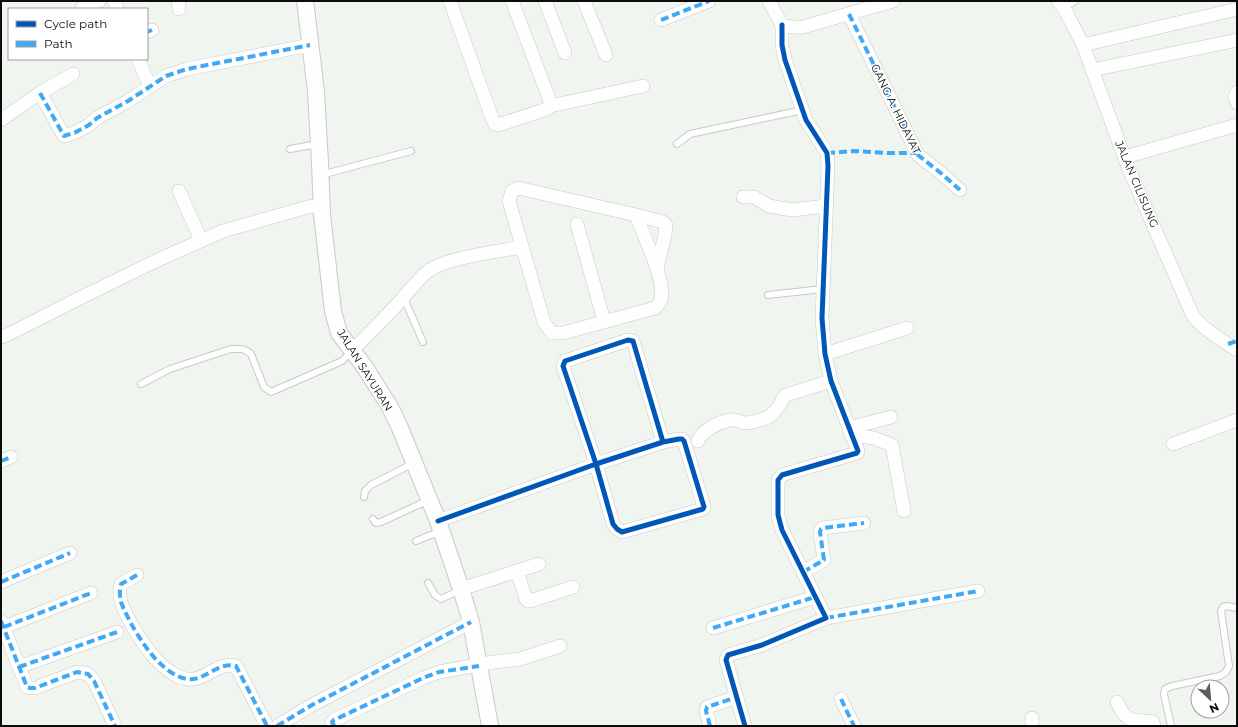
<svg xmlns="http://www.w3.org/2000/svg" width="1238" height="727" viewBox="0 0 1238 727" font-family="Montserrat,sans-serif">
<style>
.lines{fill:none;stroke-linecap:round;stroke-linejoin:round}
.service-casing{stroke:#c7cac7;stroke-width:8}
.minor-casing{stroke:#c7cac7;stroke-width:14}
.tertiary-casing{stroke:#c7cac7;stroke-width:18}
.service{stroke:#fdfefd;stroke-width:6}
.minor{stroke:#fdfefd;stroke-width:13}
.tertiary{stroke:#fdfefd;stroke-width:16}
.quiet{stroke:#3fa9f5;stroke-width:4;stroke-dasharray:8 4;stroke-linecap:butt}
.cycleway-casing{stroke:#fff;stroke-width:8}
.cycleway{stroke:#0057b8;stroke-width:5}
.labels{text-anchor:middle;stroke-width:3;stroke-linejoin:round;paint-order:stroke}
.street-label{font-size:11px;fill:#0b0d0b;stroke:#fff}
</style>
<rect width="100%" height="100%" fill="#f1f5f0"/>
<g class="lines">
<defs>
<g id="service">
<polyline points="1064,8 1075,1"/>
<polyline points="677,144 690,134 803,110"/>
<polyline points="290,149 318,144"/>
<polyline points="321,175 411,151"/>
<polyline points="768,295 823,289"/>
<polyline points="404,298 423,342"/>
<polyline points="141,384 170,369 231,349 242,349 247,351 251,354 264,387 271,392 342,361 352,351"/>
<polyline points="364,497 365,491 371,485 414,463"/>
<polyline points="373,519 376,523 381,522 429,500"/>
<polyline points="416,541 441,531"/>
<polyline points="428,583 435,595 441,599 460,590"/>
<polyline points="1171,726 1164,694 1165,689 1172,686 1220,676 1226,672 1229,666 1221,611 1223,607 1227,606 1237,608"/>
</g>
<g id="minor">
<polyline points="114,1 117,9"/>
<polyline points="178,1 179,9"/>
<polyline points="450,1 492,118 495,124 498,125 547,109 550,106 550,101 512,1"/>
<polyline points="545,1 565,53"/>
<polyline points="584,1 606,55"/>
<path d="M769,1L782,25C790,27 795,28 803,27L893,1"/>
<path d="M1058,1L1064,8L1083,45L1128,167L1192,314C1201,328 1223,341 1237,350"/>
<polyline points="82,8 99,1"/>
<polyline points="849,14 918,155 942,174 960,190"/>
<polyline points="661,20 709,1"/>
<polyline points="147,32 152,30"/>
<polyline points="1083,45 1237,9"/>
<polyline points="138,59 150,86"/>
<polyline points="1092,70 1237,40"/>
<polyline points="1237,92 1235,97 1237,103"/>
<polyline points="40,93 64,136 76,132 89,125 97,118 128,101 166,76 187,69 310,45"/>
<polyline points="550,106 643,86"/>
<polyline points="1,120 40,93 73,74"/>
<polyline points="1125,157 1237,125"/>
<path d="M518,188L636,215C643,235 666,280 661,300C660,303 657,306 655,308L563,333H552L544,322L509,201L512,191Z"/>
<polyline points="179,191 201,240"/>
<polyline points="743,197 754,197 769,206 792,210 826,206"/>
<polyline points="636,215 663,222 666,225 665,235 657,268"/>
<polyline points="577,224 604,321"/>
<polyline points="1,337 7,335 80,298 160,259 223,231 308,207 322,205"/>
<path d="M352,351C369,333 387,316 403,298C411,289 418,279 428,271C449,257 496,252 522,247"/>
<polyline points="825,354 907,328"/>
<polyline points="849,428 891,417"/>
<polyline points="851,435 874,438 892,445 904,511"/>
<path d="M698,441C702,430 719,422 730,420C736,419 740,422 745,423C752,423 760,420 766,418C771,416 777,409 780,405C782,401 782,398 786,395L831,381"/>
<polyline points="1173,444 1237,420"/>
<polyline points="1,461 11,457"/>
<polyline points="438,521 596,464 663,442 679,439 682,439 684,441 704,507 703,509 622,532 617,529 613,524 596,464 563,366 565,361 628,340 633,341 663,442"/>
<polyline points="517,571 526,599 528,601 530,601 573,587"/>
<polyline points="803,572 824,560 820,532 821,529 823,528 864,523"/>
<path d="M137,575L121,584C119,590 120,597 121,602C128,621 147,653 163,666C168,671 179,678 187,679C204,682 218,661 236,666L267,726"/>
<polyline points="1,582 70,553"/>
<polyline points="461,589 539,564"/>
<polyline points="826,618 978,591"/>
<polyline points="1,621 27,687 30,688 35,688 77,672 88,674 94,681 115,726"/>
<polyline points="4,627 91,593"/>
<polyline points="713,628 815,597"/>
<polyline points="19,667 117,632"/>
<polyline points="841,699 854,726"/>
<path d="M1117,702C1124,717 1126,720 1144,721C1147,721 1149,721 1153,722L1154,726"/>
<polyline points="1032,718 1032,726"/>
<polyline points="277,726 312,705 471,622"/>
<polyline points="334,726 332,722 334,720 423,678 439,672 494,662 520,659 560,646"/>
<polyline points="710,726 706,711 707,707 737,697"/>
<polyline points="745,726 726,660 728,655 762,645 826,618 782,530 778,515 778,480 782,475 857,453 858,451 831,381 825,354 822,318 828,166 827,153 806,120 785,60 782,45 782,25"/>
</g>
<polyline id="tertiary" points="305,1 316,91 320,163 322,215 333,311 339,333 364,366 390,407 400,428 438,521 461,589 471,622 490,726"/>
</defs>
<!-- service casing -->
<use href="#service" class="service-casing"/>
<!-- minor casing -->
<use href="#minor" class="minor-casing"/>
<!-- tertiary casing -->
<use href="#tertiary" class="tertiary-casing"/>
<!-- service -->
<use href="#service" class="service"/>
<!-- minor -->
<use href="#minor" class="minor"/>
<!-- tertiary -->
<use href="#tertiary" class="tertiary"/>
<!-- quiet -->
<g class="quiet">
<polyline points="849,14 918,155 942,174 960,190"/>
<polyline points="661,20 709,1"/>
<polyline points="147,32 152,30"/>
<polyline points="40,93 64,136 76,132 89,125 97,118 128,101 166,76 187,69 310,45"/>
<polyline points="827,153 855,151 887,153 916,153"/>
<polyline points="1228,344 1237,341"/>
<polyline points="1,461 11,457"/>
<polyline points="803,572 824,560 820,532 821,529 823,528 864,523"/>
<path d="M137,575L121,584C119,590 120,597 121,602C128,621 147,653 163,666C168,671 179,678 187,679C204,682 218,661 236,666L267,726"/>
<polyline points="1,582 70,553"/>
<polyline points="826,618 978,591"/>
<polyline points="1,621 27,687 30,688 35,688 77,672 88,674 94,681 115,726"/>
<polyline points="4,627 91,593"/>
<polyline points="713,628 815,597"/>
<polyline points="19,667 117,632"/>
<polyline points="841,699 854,726"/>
<polyline points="277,726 312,705 471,622"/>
<polyline points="334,726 332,722 334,720 423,678 439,672 479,666"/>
<polyline points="710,726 706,711 707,707 737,697"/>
</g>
<defs>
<g id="cycleway">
<polyline points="438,521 596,464 663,442 679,439 682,439 684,441 704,507 703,509 622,532 617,529 613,524 596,464 563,366 565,361 628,340 633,341 663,442"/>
<polyline points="745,726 726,660 728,655 762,645 826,618 782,530 778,515 778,480 782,475 857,453 858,451 831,381 825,354 822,318 828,166 827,153 806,120 785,60 782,45 782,25"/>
</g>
</defs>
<!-- cycleway casing -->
<use href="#cycleway" class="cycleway-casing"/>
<!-- cycleway -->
<use href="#cycleway" class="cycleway"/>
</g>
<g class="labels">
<!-- street labels -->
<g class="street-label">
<text transform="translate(896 109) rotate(64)" y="4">GANG A. HIDAYAT</text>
<text transform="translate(1137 184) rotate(67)" y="4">JALAN CILISUNG</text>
<text transform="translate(365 370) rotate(58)" y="4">JALAN SAYURAN</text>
</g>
</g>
<!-- border -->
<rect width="1238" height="727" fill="none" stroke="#0b0d0b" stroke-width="4"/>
<!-- legend -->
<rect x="8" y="8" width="140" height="52" fill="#ffffff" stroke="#9d9e9d"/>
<rect x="16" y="21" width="20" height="6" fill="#0057b8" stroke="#9d9e9d"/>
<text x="44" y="28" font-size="12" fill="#0b0d0b">Cycle path</text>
<rect x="16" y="41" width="20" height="6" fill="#3fa9f5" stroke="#9d9e9d"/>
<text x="44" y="48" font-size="12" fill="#0b0d0b">Path</text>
<!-- north arrow -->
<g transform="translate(1210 699) rotate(154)"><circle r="19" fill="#ffffff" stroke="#9d9e9d"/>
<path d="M0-3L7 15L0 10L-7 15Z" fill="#5c5e5b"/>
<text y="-6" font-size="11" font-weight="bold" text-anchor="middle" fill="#0b0d0b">N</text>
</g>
</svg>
